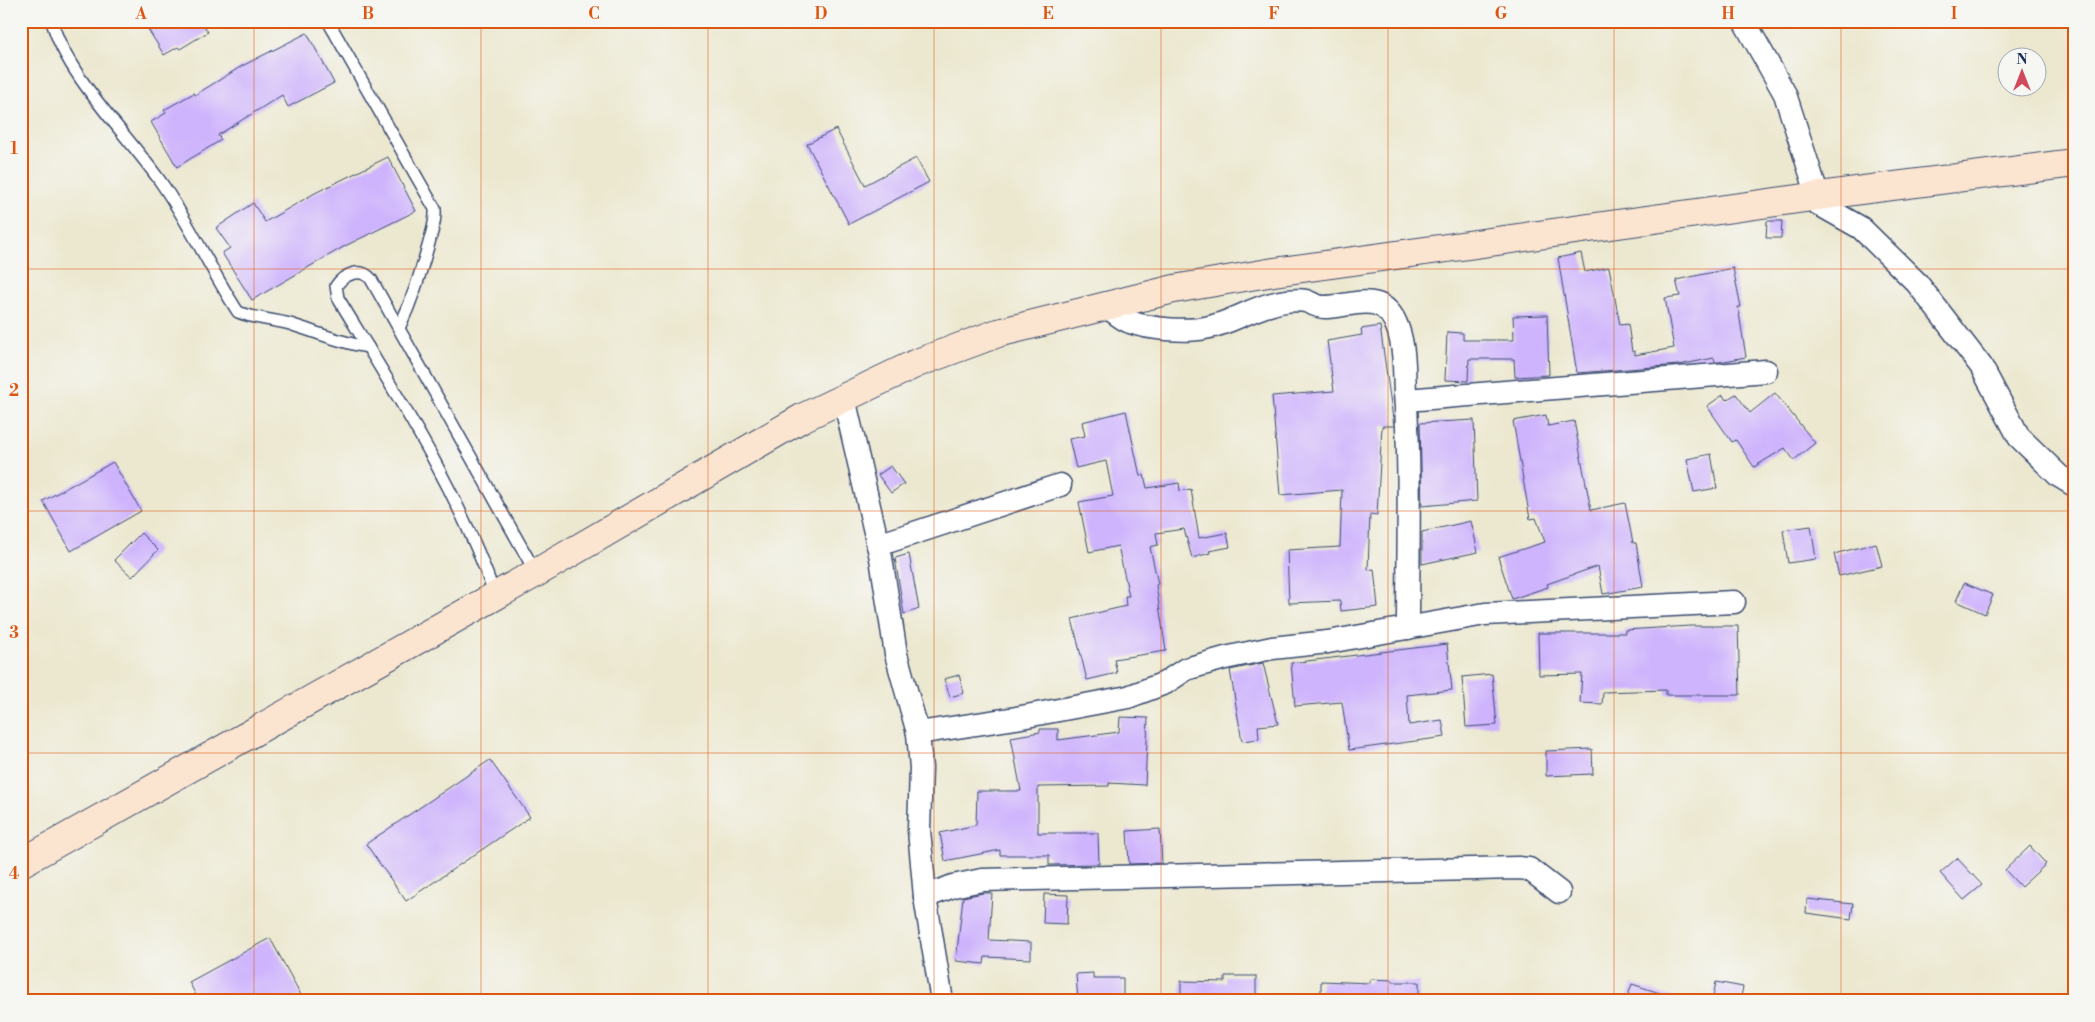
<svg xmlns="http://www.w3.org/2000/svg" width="2095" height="1022" viewBox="0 0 2095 1022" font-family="'Libre Bodoni',serif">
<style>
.building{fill:#ceb3fd}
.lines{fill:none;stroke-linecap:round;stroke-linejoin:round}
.service-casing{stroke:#3a4b6f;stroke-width:14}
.minor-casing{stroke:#3a4b6f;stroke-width:25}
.secondary-casing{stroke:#3a4b6f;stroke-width:30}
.service{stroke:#fff;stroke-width:11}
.minor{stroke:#fff;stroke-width:22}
.secondary{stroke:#fce5d0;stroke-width:28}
.grid{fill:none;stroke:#de5710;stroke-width:1;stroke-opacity:0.55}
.neatline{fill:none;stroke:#de5710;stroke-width:2}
.grid-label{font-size:16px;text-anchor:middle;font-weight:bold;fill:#de5710}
</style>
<rect width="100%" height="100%" fill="#f6f6f2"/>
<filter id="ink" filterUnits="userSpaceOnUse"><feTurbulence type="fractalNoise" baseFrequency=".02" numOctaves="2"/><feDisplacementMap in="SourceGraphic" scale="10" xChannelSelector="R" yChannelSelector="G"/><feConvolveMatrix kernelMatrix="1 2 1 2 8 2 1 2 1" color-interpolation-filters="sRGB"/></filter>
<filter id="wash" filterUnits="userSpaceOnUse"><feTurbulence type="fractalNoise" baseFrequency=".0096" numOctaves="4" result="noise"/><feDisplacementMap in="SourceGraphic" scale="20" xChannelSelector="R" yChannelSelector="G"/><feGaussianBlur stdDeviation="1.12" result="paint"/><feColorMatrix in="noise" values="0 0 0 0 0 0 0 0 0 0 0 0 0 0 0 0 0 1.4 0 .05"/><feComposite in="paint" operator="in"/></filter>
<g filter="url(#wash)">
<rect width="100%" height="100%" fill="#ece8d0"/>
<g id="blocks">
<!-- building -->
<g class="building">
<polygon points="143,21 201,21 208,32 180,49 178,47 164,55"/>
<polygon points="307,33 334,83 288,107 282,95 218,135 221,140 177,167 151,122 166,113 164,110 194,93 195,95 242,66"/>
<polygon points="836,129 865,185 916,158 929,182 849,224 807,144"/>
<polygon points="388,157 416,211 345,246 252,300 222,253 230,248 216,228 253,203 265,222 315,193"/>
<polygon points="1767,221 1782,221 1781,238 1766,238"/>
<polygon points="1581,253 1585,272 1609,267 1620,325 1628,324 1632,352 1635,351 1635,355 1674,348 1665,298 1680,296 1676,280 1733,268 1741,307 1738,307 1746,357 1719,362 1715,362 1714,358 1679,365 1577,373 1558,258"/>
<polygon points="1547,315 1549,375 1515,377 1514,359 1469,359 1468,381 1445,380 1447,332 1463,333 1463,340 1514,340 1513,316"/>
<polygon points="1380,326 1394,426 1382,426 1377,515 1370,514 1368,570 1374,569 1378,607 1341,611 1340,601 1289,603 1287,550 1340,547 1342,490 1280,495 1272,396 1334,391 1327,341 1362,335 1361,329"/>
<polygon points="1775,393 1815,443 1794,460 1785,448 1754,467 1736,440 1732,442 1707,406 1723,395 1726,400 1736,394 1750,413"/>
<polygon points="1126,411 1140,476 1144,475 1147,488 1179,483 1180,491 1191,489 1199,538 1227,533 1230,547 1209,551 1210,553 1192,558 1184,529 1156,533 1158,545 1150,547 1158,584 1156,585 1166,651 1114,659 1117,673 1087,680 1072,619 1126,606 1125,596 1129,596 1118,546 1089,552 1079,502 1113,496 1106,461 1076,468 1069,439 1085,436 1082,422"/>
<polygon points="1546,415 1548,426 1574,421 1591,510 1625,503 1633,543 1636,543 1643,587 1603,594 1598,566 1547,584 1548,587 1512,599 1498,557 1545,542 1536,518 1530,519 1513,421"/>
<polygon points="1474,420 1477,501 1422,506 1420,423"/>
<polygon points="1711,454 1717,488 1694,492 1687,459"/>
<polygon points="113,462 141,511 71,551 43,501"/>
<polygon points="891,466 904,484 891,493 878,475"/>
<polygon points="1471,521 1478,552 1422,564 1422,532"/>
<polygon points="1811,526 1816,559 1788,563 1783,530"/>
<polygon points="141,533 158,550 132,577 114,560"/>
<polygon points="1876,543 1882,566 1839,576 1834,554"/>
<polygon points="909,554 919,609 904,614 895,558"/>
<polygon points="1964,583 1993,595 1985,614 1956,601"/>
<polygon points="1690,626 1738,626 1740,695 1666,695 1666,690 1603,692 1602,704 1580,703 1582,674 1539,675 1538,633 1625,633 1625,630"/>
<polygon points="1447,644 1452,690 1407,695 1409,725 1442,720 1445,737 1349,750 1342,702 1295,706 1291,663"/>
<polygon points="1263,663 1278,724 1258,726 1259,739 1242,741 1230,670"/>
<polygon points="1492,674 1497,725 1466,727 1462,677"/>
<polygon points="959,675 964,693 950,697 944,679"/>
<polygon points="1120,717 1148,718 1145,785 1109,783 1109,786 1038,787 1038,833 1098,833 1099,864 1049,865 1049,855 1000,855 1000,850 945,861 940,833 976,825 977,791 1021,791 1011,737 1040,732 1040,729 1058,729 1058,740 1119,732"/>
<polygon points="1592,749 1593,774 1546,776 1546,751"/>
<polygon points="490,760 530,817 406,901 366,844"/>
<polygon points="1160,829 1162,863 1129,864 1127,831"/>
<polygon points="2030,846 2046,864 2021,887 2005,870"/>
<polygon points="1957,858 1982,885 1964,900 1940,873"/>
<polygon points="983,893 992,893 989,940 1031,942 1031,959 985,957 984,964 956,961 963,897"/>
<polygon points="1044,894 1068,895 1067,924 1043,923"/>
<polygon points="1807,899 1853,904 1851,919 1806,913"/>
<polygon points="270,938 301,995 290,1001 199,1001 189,982"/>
<polygon points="1093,973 1093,978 1123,978 1123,1001 1078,1001 1076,974"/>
<polygon points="1225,976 1256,976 1256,1001 1181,1001 1181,981 1225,982"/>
<polygon points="1370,979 1393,980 1393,982 1419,982 1419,1001 1321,1001 1321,981 1370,983"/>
<polygon points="1716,982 1743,987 1740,1001 1712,1001"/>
<polygon points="1632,984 1675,998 1675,1001 1626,1001"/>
</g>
</g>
</g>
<g filter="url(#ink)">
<use href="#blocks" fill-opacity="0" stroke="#3a4b6f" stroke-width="1"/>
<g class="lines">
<defs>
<g id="service">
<path d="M52,21C65,74 128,135 160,181C189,222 210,269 238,312C255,319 272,319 290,324C316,332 341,343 368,347"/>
<path d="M328,21L435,209C436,222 432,231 429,243C420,274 413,299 399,328"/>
<path d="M495,596C459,491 395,392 338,298L336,286C344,274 361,267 371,279L536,573"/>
</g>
<g id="minor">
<polyline points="1744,21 1785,94 1818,196"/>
<polyline points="1808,198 1861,228 1917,283 1981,366 2019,437 2059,476 2074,485"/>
<path d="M1105,305C1112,310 1121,319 1130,322C1149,329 1185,332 1205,328C1229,324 1248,310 1272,304C1281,301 1297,299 1306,301C1311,303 1318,307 1324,307C1352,307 1384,287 1398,329C1405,349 1404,372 1405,393C1411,471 1408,550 1408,628"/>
<polyline points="844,398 881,558 896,654 918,733 921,768 919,830 925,897 942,1001"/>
<polyline points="1406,400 1766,371"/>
<polyline points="878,545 1060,485"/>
<polyline points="918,733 1016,718 1128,697 1165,683 1186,669 1225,658 1272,648 1328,642 1485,614 1734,602"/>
<polyline points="925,897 953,886 982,880 1518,868 1529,869 1559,892"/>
</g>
<polyline id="secondary" points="21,863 536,573 802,418 917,363 998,333 1174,289 1274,272 1862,190 2074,163"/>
</defs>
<!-- service casing -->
<use href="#service" class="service-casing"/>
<!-- minor casing -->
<use href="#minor" class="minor-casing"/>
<!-- secondary casing -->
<use href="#secondary" class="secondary-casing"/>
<!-- service -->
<use href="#service" class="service"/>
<!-- minor -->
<use href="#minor" class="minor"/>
<!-- secondary -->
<use href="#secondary" class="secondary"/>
</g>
</g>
<!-- grid -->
<path class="grid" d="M254,21V1001M481,21V1001M708,21V1001M934,21V1001M1161,21V1001M1388,21V1001M1614,21V1001M1841,21V1001M21,269H2074M21,511H2074M21,753H2074"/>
<!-- margin -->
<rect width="2095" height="1022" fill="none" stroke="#f6f6f2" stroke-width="55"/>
<!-- north arrow -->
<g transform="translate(2022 72)"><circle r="24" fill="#f6f6f2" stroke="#9ea6b7"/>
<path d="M0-4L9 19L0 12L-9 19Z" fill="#d1495b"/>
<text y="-8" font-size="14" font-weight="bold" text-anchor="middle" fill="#1b2f5e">N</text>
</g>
<rect x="28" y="28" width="2040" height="966" class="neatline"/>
<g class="grid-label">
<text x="141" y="19">A</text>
<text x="368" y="19">B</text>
<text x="594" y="19">C</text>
<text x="821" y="19">D</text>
<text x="1048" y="19">E</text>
<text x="1274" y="19">F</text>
<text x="1501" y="19">G</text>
<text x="1728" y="19">H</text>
<text x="1954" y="19">I</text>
<text x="14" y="154">1</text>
<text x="14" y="396">2</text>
<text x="14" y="638">3</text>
<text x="14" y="879">4</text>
</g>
</svg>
